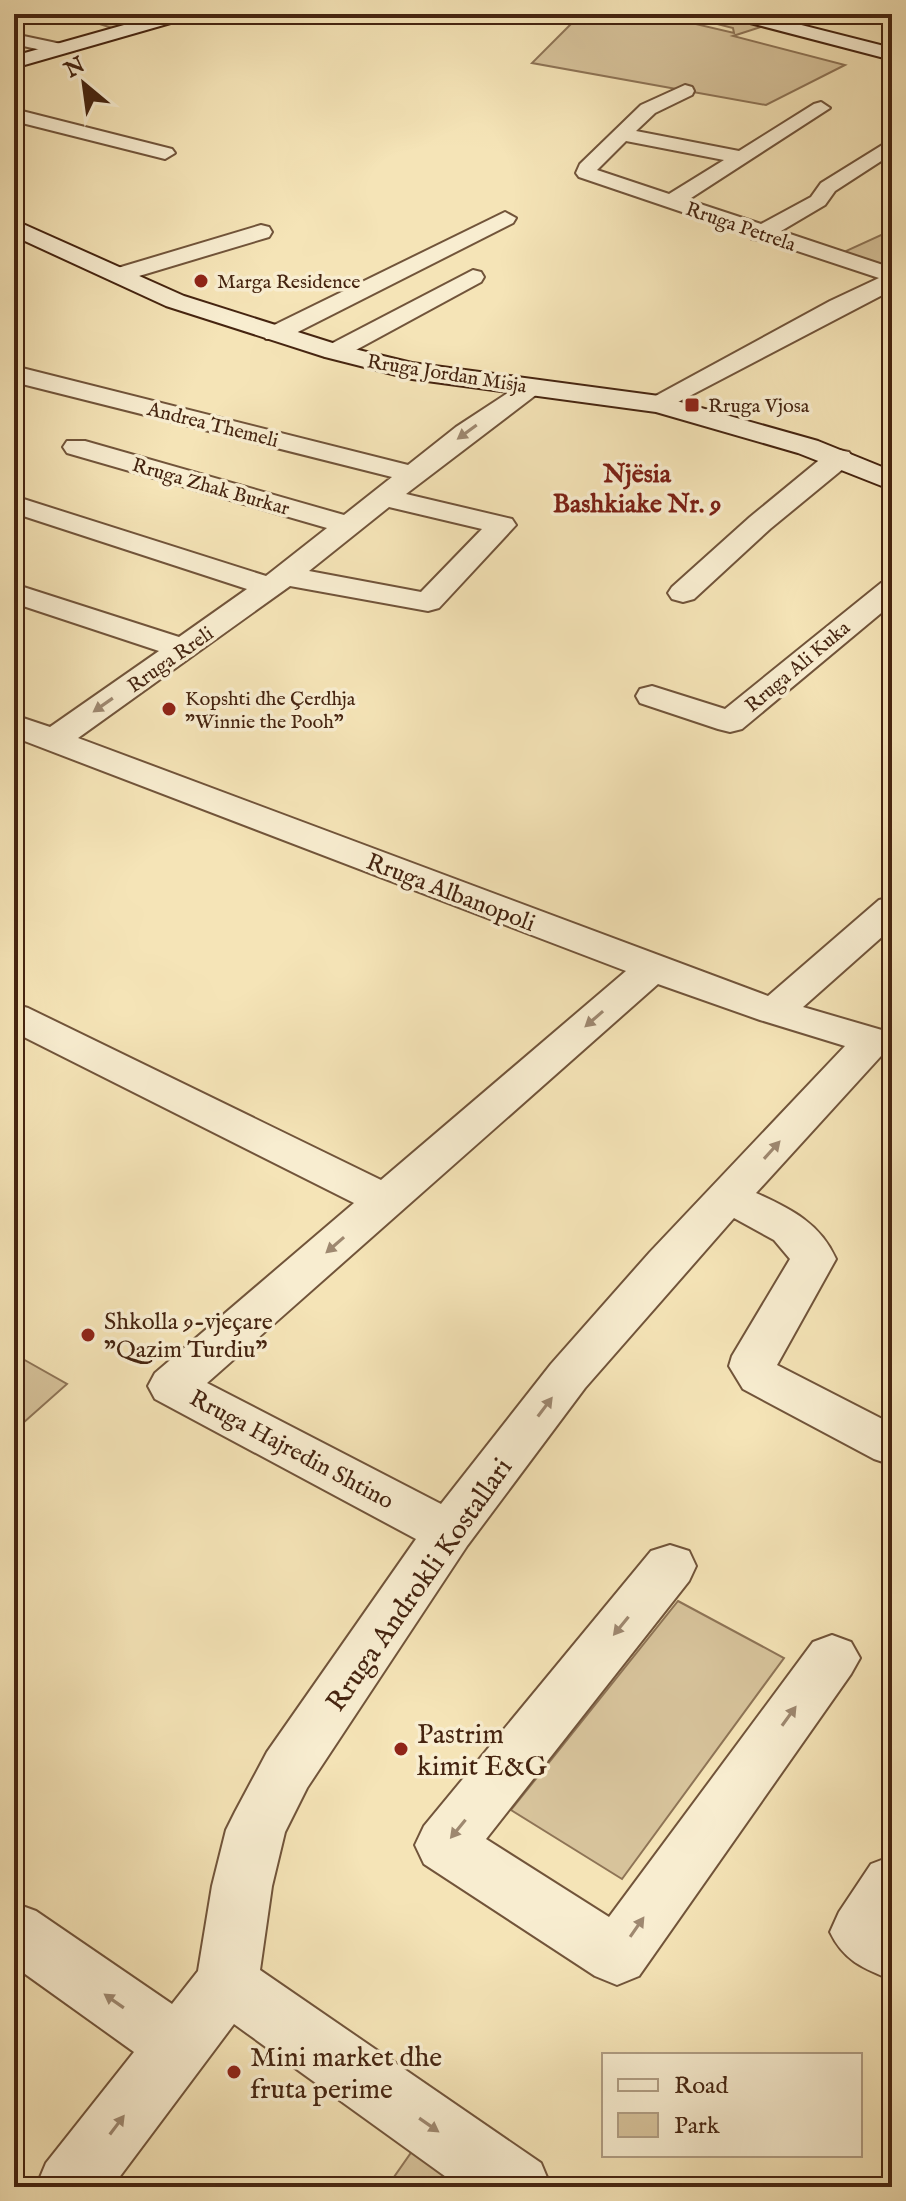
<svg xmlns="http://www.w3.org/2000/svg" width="906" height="2201" viewBox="0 0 906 2201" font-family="'IM FELL English',serif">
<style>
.green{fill:#d7c39b;stroke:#8e7456;stroke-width:2}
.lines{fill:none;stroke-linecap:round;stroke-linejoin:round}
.street-casing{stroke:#71543a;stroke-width:4}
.secondary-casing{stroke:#452410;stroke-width:4}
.street{fill:#f8edd0;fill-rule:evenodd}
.secondary{fill:#f8edd0;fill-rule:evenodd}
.oneway{fill:#9e8870}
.poi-dot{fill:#8f2418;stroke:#f8edd0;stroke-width:3}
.labels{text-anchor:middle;stroke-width:7;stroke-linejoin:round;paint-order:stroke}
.far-street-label{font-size:20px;fill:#452410;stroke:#f8edd0}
.far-poi-label{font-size:20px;fill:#452410;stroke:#f8edd0;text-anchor:start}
.street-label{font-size:24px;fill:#452410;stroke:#f8edd0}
.poi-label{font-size:24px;fill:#452410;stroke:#f8edd0;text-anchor:start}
.far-district-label{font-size:26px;font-weight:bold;fill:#7a1f14;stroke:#f8edd0}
.near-street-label{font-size:28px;fill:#452410;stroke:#f8edd0}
.near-poi-label{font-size:28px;fill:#452410;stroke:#f8edd0;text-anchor:start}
</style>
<rect width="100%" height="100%" fill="#f5e4b7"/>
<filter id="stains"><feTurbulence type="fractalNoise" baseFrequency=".0025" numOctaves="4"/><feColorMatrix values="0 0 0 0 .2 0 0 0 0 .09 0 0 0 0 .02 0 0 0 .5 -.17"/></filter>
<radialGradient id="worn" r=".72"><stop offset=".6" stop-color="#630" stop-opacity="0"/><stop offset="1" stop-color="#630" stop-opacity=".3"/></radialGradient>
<!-- green -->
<g class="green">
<polygon points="69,14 182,14 121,31"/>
<polygon points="597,14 653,14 734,33 733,28 678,14 717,14 764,26 733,36 845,65 766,105 532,63 575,20"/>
<polygon points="892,230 892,275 833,257"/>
<polygon points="14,1354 67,1384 14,1431"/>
<polygon points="678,1601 784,1658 622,1879 511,1810"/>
<polygon points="415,2147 473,2187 387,2187"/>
</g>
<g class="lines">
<defs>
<g id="street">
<polygon points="14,34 66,45 69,49 60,54 14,44"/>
<path d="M685,85L692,87L694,91L692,95L655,113L636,131L739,151L814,104L821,102L830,108L688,200L761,224L811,197L821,183L892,139V154L835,191L825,205L781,231L892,268V290L659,412L650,409L646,404L650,399L830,301L879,278L764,240L752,239L750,235L579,177L576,173L580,164L641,105ZM626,141L724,160L669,194L597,170Z"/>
<polygon points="14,109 172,149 175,153 165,159 14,121"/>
<polygon points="505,212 516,218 513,223 284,339 266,339 263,334 266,329"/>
<polygon points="261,225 269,227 272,232 269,237 119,282 111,280 108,275 111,270"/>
<polygon points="473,270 481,272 484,277 481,282 343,357 325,357 322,352 325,347"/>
<path d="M14,366L408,465L456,427L523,383H541L545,388L406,494L512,519L516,525L439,608L428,611L290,586L78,738L768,996L879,900L892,897V928L803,1007L892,1033V1058L881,1056L756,1193C791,1209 820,1223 836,1259L777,1365L892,1424V1465L874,1459L743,1389L729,1366L732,1356L790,1259L774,1240L734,1218L585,1388L467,1546L307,1788L285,1832L272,1886L260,1970L541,2163L551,2187H460L234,2024L112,2187H36L46,2163L134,2052L14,1966V1903L36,1911L172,2004L198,1971L212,1886L226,1830L235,1812L267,1752L416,1539L155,1399L148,1386L155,1373L354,1203L14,1032V1004L28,1008L381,1180L626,971L14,737V715L50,727L159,651L14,603V584L179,637L247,589L14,513V496L266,576L327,528L67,453L63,447L67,441H85L344,515L392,477L14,382ZM389,507L482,529L421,592L309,571ZM658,984L760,1020L845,1046L650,1252L551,1364L441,1504L207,1383Z"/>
<polygon points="839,450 849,452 853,458 849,464 770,529 694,599 683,602 672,599 668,593 672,587 750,517 829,452"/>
<polygon points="892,580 892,604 742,729 730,732 718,729 640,703 636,696 640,689 652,686 725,709 881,583"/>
<polygon points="670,1545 689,1551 696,1566 689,1581 486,1839 609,1917 813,1642 832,1635 851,1642 860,1658 851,1674 639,1976 617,1985 595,1976 424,1864 415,1845 424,1826 651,1551"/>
<path d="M892,1856V1980C863,1968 844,1961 830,1932L839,1912L871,1864Z"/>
</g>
<g id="secondary">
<polygon points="163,14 191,14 188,18 14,68 14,56"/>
<polygon points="728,14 758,14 892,48 892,60 731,18"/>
<polygon points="14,220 184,296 342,346 412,363 659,396 818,441 892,471 892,490 798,453 656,412 412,379 325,357 166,306 14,236"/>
</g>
</defs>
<!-- street casing -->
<use href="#street" class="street-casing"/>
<!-- secondary casing -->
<use href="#secondary" class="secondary-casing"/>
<!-- street -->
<use href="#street" class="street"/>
<!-- secondary -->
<use href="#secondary" class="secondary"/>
</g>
<!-- one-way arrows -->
<defs><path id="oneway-solid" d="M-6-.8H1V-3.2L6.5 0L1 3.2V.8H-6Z" transform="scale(2)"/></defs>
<g class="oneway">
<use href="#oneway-solid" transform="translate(467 432) rotate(144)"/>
<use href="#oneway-solid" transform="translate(103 705) rotate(145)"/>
<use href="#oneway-solid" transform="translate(594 1019) rotate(139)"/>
<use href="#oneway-solid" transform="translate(772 1150) rotate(-48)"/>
<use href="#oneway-solid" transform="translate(335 1245) rotate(139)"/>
<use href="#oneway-solid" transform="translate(545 1407) rotate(-53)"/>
<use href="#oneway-solid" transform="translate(621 1626) rotate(129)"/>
<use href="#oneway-solid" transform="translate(789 1716) rotate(-54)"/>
<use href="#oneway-solid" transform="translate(458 1829) rotate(129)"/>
<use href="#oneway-solid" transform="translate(637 1927) rotate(-55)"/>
<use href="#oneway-solid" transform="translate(114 2001) rotate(-145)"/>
<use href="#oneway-solid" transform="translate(117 2125) rotate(-53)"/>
<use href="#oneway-solid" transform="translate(429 2125) rotate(35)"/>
</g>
<!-- markers -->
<g class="poi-dot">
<circle cx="201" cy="281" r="8"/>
<rect x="684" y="397" width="16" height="16" rx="4"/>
<circle cx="169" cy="709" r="8"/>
<circle cx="88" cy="1335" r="8"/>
<circle cx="401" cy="1749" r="8"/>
<circle cx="234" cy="2072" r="8"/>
</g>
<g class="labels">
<!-- far-street labels -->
<g class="far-street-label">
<text transform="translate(741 226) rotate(19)" y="7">Rruga Petrela</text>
<text transform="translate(447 373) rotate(9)" y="7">Rruga Jordan Misja</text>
<text transform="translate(213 424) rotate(14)" y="7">Andrea Themeli</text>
<text transform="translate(211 486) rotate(16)" y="7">Rruga Zhak Burkar</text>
<text transform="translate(170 659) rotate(-35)" y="7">Rruga Rreli</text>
<text transform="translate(797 666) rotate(-40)" y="7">Rruga Ali Kuka</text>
</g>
<!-- far-poi labels -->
<g class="far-poi-label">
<text x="217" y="288">Marga Residence</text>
<text x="708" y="412">Rruga Vjosa</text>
<text x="185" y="705">Kopshti dhe Çerdhja<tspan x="185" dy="23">"Winnie the Pooh"</tspan></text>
</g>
<!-- street labels -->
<g class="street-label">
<text transform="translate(451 892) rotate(21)" y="8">Rruga Albanopoli</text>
<text transform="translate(292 1449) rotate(28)" y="8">Rruga Hajredin Shtino</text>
</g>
<!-- poi labels -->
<g class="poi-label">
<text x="104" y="1329">Shkolla 9-vjeçare<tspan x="104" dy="28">"Qazim Turdiu"</tspan></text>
</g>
<!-- far-district labels -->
<g class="far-district-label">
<text x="637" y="482">Njësia<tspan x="637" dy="30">Bashkiake Nr. 9</tspan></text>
</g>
<!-- near-street labels -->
<g class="near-street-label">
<text transform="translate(418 1584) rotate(-55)" y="10">Rruga Androkli Kostallari</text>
</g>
<!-- near-poi labels -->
<g class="near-poi-label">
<text x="417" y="1743">Pastrim<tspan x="417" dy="32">kimit E&amp;G</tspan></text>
<text x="250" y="2066">Mini market dhe<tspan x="250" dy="32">fruta perime</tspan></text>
</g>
</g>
<!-- margin -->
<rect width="906" height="2201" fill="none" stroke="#f5e4b7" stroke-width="48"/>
<rect x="16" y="16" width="874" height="2169" fill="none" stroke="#452410" stroke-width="4"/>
<rect x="24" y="24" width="858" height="2153" fill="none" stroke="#452410" stroke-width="2"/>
<!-- legend -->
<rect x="602" y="2053" width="260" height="104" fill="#f8edd0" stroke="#b09d83" stroke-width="2"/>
<rect x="618" y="2079" width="40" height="12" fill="#f8edd0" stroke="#b09d83" stroke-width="2"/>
<text x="674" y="2093" font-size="24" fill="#452410">Road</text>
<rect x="618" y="2113" width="40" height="24" fill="#d7c39b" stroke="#b09d83" stroke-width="2"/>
<text x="674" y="2133" font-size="24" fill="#452410">Park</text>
<!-- north arrow -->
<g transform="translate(84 84) rotate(331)" stroke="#f8edd0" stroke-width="6" paint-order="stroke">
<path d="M0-6L14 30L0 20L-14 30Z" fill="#452410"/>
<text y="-12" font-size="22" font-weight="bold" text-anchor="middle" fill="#452410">N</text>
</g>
<rect width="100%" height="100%" filter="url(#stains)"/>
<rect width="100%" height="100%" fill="url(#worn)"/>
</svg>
